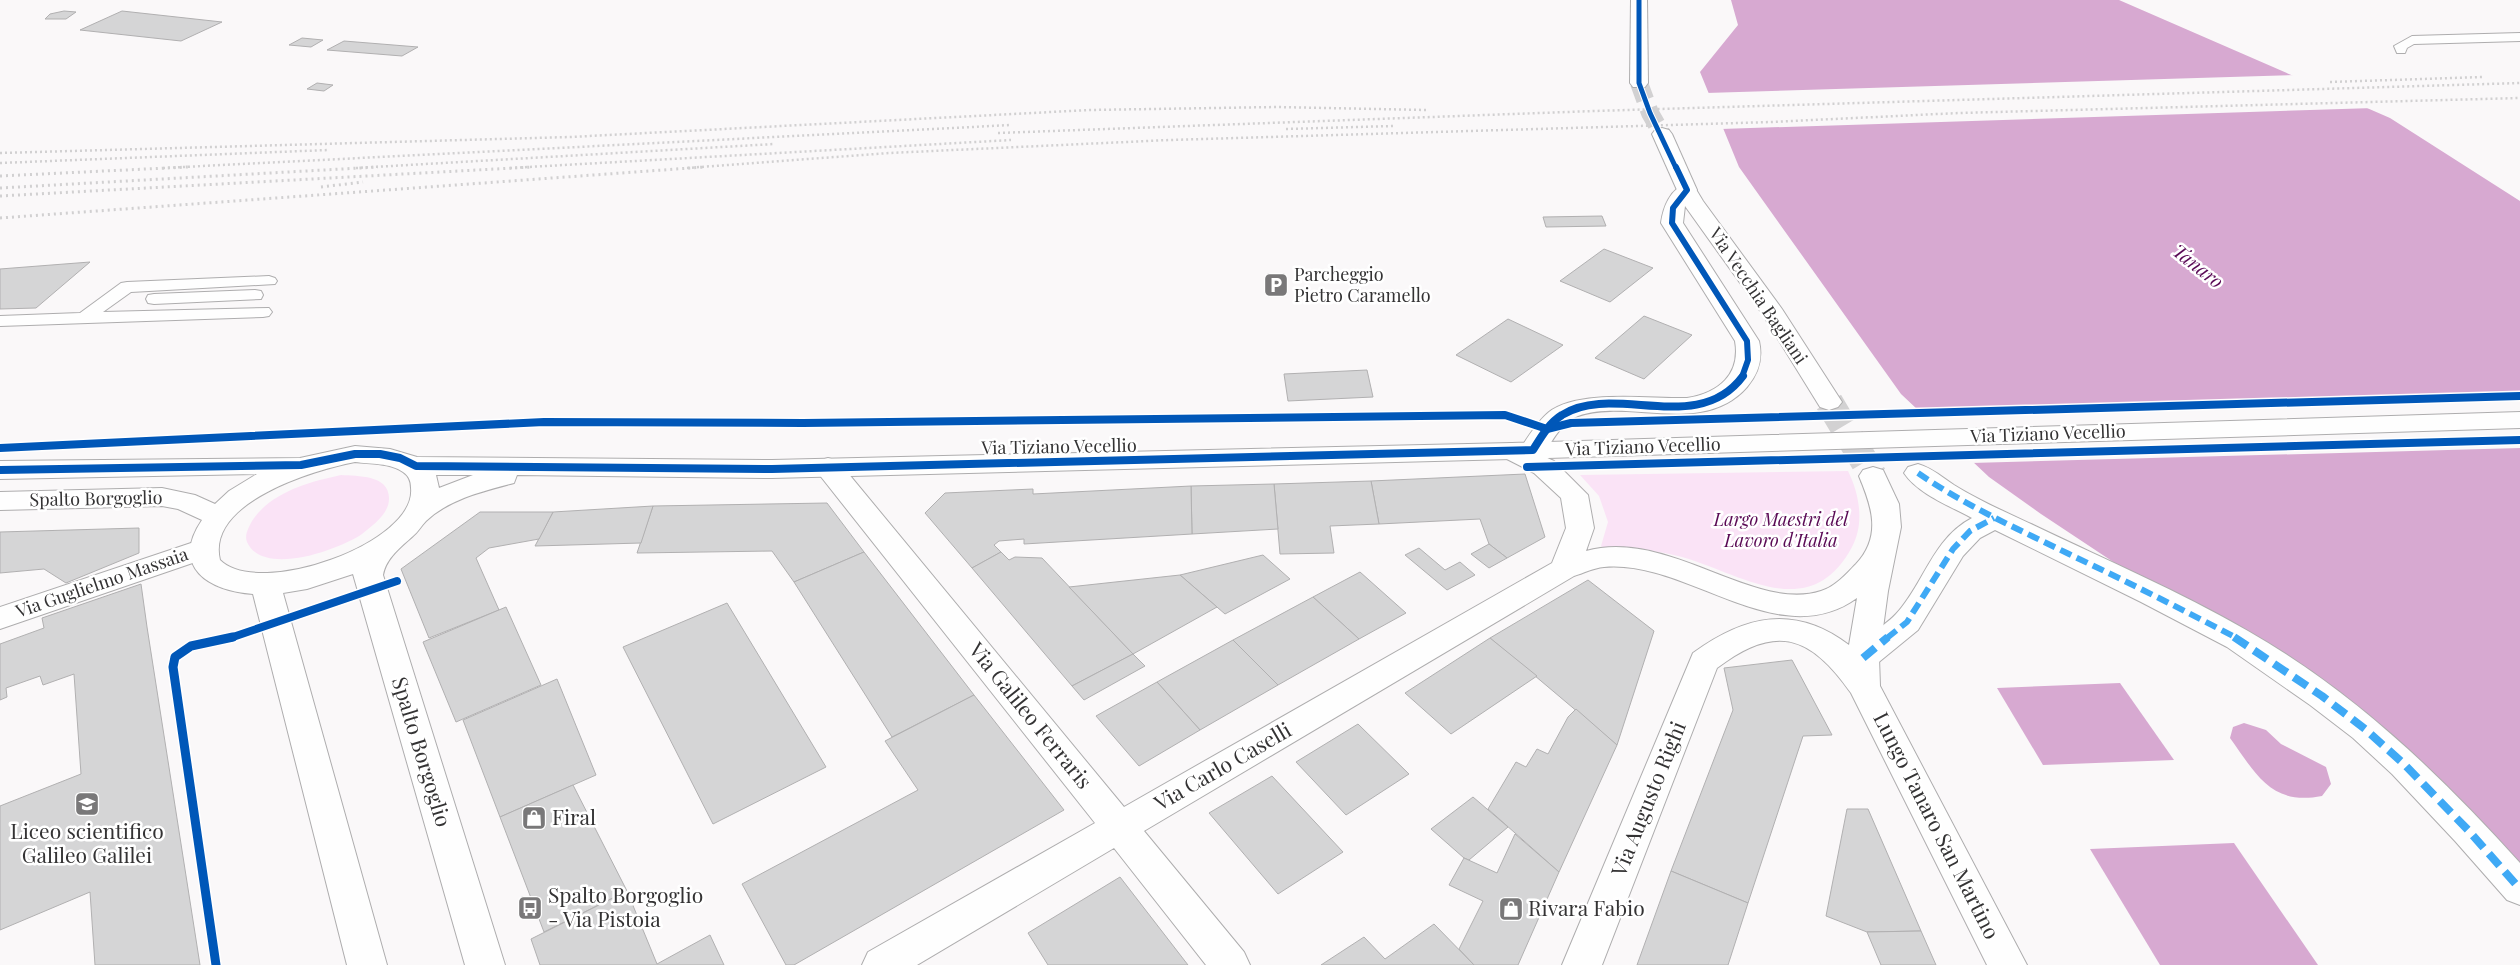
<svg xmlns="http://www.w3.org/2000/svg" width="2520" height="965" viewBox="0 0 2520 965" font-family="'Playfair Display',serif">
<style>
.green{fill:#fae3f6}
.water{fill:#d7a9d1}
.pier{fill:#faf8f9}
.building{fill:#d5d5d6;stroke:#b1b0b1}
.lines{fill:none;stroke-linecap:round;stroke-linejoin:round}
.minor-tunnel{stroke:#d2d1d2;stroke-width:28;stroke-dasharray:28 14;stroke-linecap:butt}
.tertiary-tunnel{stroke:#d2d1d2;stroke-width:18;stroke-dasharray:18 9;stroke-linecap:butt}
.service-casing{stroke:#aeadae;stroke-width:2}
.pedestrian-casing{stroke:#aeadae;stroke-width:2}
.minor-casing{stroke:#aeadae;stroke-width:2}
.tertiary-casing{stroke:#aeadae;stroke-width:2}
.secondary-casing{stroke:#aeadae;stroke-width:2}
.service{fill:#fefefe;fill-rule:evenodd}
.pedestrian{fill:#fefefe;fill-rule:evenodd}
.minor{fill:#fefefe;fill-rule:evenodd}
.tertiary{fill:#fefefe;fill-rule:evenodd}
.secondary{fill:#fefefe;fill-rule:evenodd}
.rail-far1{stroke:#d1d0d1;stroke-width:2.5;stroke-dasharray:2 3;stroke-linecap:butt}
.rail{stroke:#d1d0d1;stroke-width:3;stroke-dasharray:2 4;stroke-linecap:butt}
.quiet-far1{stroke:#3fa9f5;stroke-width:6;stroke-dasharray:12 6;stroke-linecap:butt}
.quiet{stroke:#3fa9f5;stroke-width:8;stroke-dasharray:16 8;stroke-linecap:butt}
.cycleway-far3-casing{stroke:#fff;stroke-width:7}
.cycleway-far2-casing{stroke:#fff;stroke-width:9}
.cycleway-far1-casing{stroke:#fff;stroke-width:11}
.cycleway-casing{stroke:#fff;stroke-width:12}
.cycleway-far3{stroke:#0057b8;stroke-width:5}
.cycleway-far2{stroke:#0057b8;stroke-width:6}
.cycleway-far1{stroke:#0057b8;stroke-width:8}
.cycleway{stroke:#0057b8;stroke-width:9}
.labels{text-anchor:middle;stroke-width:5;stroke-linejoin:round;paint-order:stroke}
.poi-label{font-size:18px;fill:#343334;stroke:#fff;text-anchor:start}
.street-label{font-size:18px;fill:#343334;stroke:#fff}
.park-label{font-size:18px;font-style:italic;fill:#590954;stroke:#fff}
.water-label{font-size:19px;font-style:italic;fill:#590955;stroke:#fff}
.near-street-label{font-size:21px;fill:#343334;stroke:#fff}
.near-poi-label{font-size:21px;fill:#343334;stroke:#fff;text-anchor:start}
</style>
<rect width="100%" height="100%" fill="#faf8f9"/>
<!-- green -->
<g class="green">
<path d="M1848,471C1859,493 1865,523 1852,547C1810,625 1742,574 1682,557C1657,550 1633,549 1607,549L1601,546L1608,522L1599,496L1580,475Z"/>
<path d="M341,475C358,476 390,475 389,499C389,514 372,526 362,534C340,549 263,578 247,542C244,535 249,527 252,521C271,492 309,482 341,475Z"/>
</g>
<!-- water -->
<g class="water">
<polygon points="1731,0 2119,0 2390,118 2520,201 2520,870 2479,825 2136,577 2041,514 1989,477 1901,394 1739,167 1700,72 1738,25"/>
<polygon points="2120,683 2174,760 2043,765 1997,688"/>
<path d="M2244,723L2266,730L2281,744L2326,767L2331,784L2322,796C2271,806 2256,774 2230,738L2233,727Z"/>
<polygon points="2234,843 2318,965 2160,965 2090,849"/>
</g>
<!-- pier -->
<g class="pier">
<polygon points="2298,75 2374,108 1721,129 1706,93"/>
<polygon points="2520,392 2520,448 1971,463 1913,409"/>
</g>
<!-- building -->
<g class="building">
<polygon points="64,11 76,12 66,19 45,19 50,14"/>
<polygon points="122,11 222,22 181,41 80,30"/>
<polygon points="302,38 323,40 311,47 289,45"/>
<polygon points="344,41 418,47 402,56 327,50"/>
<polygon points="317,83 333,85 324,91 307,89"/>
<polygon points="1602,216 1606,226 1546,227 1543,217"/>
<polygon points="1604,249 1653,268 1610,302 1560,281"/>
<polygon points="90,262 36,308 0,309 0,269"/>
<polygon points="1644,316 1692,335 1644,379 1595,358"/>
<polygon points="1508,319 1563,345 1511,382 1456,355"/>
<polygon points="1367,370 1373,397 1288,401 1284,374"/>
<polygon points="1525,474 1545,537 1507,558 1489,544 1480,519 1379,524 1371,481"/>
<polygon points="1371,481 1379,524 1330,526 1334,553 1280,554 1274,484"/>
<polygon points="1274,484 1278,529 1192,534 1191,486"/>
<polygon points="1191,486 1192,534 1024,544 1024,539 999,541 994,545 1001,552 972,568 925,513 945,493 1033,489 1033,494"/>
<polygon points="827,503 864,552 794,582 772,551 637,553 653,506"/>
<polygon points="653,506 641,543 535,546 553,512"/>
<polygon points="480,512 553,512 539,539 489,548 476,558 499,610 429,638 401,569"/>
<polygon points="139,528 139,553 66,583 44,569 0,573 0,532"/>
<polygon points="1489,544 1507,558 1489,568 1471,554"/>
<polygon points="1419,548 1445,570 1460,562 1475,575 1447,590 1405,555"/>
<polygon points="864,552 974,695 892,737 794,582"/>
<polygon points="1001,552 1009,560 1015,557 1042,558 1133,654 1072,686 972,568"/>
<polygon points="1263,555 1290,579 1225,614 1180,575"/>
<polygon points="1360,572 1406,613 1359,639 1313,597"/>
<polygon points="1180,575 1217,607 1133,654 1069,587"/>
<polygon points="1588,580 1654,631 1617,745 1490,638"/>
<polygon points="141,584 147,627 200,965 95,965 90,892 0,930 0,806 81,774 74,674 43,685 40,676 6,688 7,697 0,700 0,644 44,628 42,618"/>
<polygon points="1313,597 1359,639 1278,685 1233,640"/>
<polygon points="727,603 826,767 713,824 623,647"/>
<polygon points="506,607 541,685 456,722 423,642"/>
<polygon points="1490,638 1537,676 1451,734 1405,693"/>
<polygon points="1233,640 1278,685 1200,730 1157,682"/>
<polygon points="1133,654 1145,666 1084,700 1072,686"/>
<polygon points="1792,660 1832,735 1803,736 1748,903 1671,871 1733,710 1724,668"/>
<polygon points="557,679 596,775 500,817 463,720"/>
<polygon points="1157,682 1200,730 1139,766 1096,716"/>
<polygon points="974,695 1064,810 794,965 786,965 742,884 918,790 885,741"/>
<polygon points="1576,709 1617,745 1559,872 1488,809 1516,762 1526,767 1537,749 1548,754 1568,717"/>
<polygon points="1358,724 1409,774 1346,815 1296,762"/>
<polygon points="1272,776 1343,852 1278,894 1209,813"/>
<polygon points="573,785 627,891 544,932 500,817"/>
<polygon points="1473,797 1508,827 1469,860 1464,858 1431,829"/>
<polygon points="1847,809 1868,809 1921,931 1867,932 1826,916"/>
<polygon points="1515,834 1559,872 1518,965 1474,965 1459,949 1483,901 1449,885 1464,858 1497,873"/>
<polygon points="1671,871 1748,903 1728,965 1637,965"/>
<polygon points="1120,877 1188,965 1048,965 1028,933"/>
<polygon points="627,891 657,964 710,935 724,965 540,965 531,939"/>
<polygon points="1434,924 1474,965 1321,965 1364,937 1385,959"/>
<polygon points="1921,931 1936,965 1881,965 1867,932"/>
</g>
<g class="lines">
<!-- minor-tunnel -->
<polyline class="minor-tunnel" points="1829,402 1873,476"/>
<!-- tertiary-tunnel -->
<polyline class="tertiary-tunnel" points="1639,83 1650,113 1662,134"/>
<defs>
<g id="service">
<polygon points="2520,33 2520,41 2414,44 2407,48 2405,53 2397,53 2394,46 2412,36"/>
<polygon points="269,276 275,278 277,281 275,284 131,292 103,312 269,308 272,312 269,316 263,317 0,326 0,316 80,313 121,283 127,282"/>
<polygon points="255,290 261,291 263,295 261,299 154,304 148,303 146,299 148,295 154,294"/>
</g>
<path id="pedestrian" d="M1918,464C1932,468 1942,477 1954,485C1978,500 2005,512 2031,524C2104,559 2179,591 2248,631C2353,691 2440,774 2520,863V905L2507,900L2455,841L2392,774L2353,738L2310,705L2227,647L2141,602L1995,530L1980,538L1963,556L1918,630L1874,666L1863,670L1852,666L1847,658C1858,639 1881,630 1896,614C1924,584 1932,539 1972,518C1950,506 1918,494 1904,473L1908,467Z"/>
<g id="minor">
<path d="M1687,184L1694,186L1703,201L1782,309L1842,402L1838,407L1829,410L1820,407L1763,315L1685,206L1683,223L1759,341C1763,359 1759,373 1747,387C1703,437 1629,398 1578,416C1561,423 1552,441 1543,456L1554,461L1588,495L1594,528L1586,551C1668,528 1754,613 1821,591C1835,587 1846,574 1856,564C1882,536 1872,507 1859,476L1863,470L1873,467L1883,470L1899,504L1901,527L1888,591L1879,658L1880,686L2027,965H1987L1851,693C1810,635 1776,623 1717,668L1602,965H1562L1693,653C1745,615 1795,604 1849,645L1857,598C1778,655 1687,559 1604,567C1593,568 1584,573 1574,576L1144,831L1244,952L1250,965H1206L1114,848L917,965H862L868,952L1095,823L818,473L814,467L818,461L828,458L838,461L1124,807L1552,563L1566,528L1561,498L1534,473L1503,457L1499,451L1503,445L1512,443L1522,446C1530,434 1538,421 1549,412C1578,389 1651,399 1687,398C1718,393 1741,375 1735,341L1661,223C1663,208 1670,188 1687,184Z"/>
<polygon points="203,539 213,542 218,549 213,556 0,629 0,607"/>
</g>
<g id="tertiary">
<polygon points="1631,0 1647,0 1648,83 1645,87 1633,87 1630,83"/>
<polygon points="1662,128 1669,130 1672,134 1697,190 1694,194 1687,196 1680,194 1677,190 1652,134 1655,130"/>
</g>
<path id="secondary" d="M2520,412V428L1512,459L772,478L517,475L514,483C484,491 449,499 426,521C421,526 418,532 413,536C401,547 386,558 383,575L505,965H465L353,574L307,589L283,593L387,965H347L253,594C209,591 170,567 202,520L178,509L162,506L0,510V492L162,488L195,495L215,504L229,491L257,474L0,479V461L300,458L355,446L390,449L417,457L772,460L1512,443ZM355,462C370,464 391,463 403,472C409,476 411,481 411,488C417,543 259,599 220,560C206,502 314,470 355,462ZM436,475H473L439,488Z"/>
</defs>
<!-- service casing -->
<use href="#service" class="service-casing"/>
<!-- pedestrian casing -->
<use href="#pedestrian" class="pedestrian-casing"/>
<!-- minor casing -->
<use href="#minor" class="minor-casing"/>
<!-- tertiary casing -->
<use href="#tertiary" class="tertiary-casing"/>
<!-- secondary casing -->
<use href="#secondary" class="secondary-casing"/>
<!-- service -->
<use href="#service" class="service"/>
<!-- pedestrian -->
<use href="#pedestrian" class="pedestrian"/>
<!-- minor -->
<use href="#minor" class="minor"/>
<!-- tertiary -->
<use href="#tertiary" class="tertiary"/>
<!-- secondary -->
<use href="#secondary" class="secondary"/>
<!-- rail-far1 -->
<g class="rail-far1">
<polyline points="2330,82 2483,77"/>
<polyline points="1286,129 1393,126"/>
<polyline points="998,133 1594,111 2520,83"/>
<polyline points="0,153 570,137 1090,110 1277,107 1426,110"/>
<polyline points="0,163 328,150"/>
<polyline points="163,168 1011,125"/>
<polyline points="356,168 774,144"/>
<polyline points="510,168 1011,140"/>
<polyline points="687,168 889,153 1169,140 1771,122 1959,113 2520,98"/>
</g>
<!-- rail -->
<g class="rail">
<polyline points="0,176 188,167"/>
<polyline points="321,187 363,182"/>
<polyline points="0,188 378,167"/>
<polyline points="0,196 532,167"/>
<polyline points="0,218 704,167"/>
</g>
<!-- quiet-far1 -->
<g class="quiet-far1">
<path d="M1918,473C1966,506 2020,530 2073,556C2128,582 2183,610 2237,638"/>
<polyline points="1887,638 1907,622 1953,549 1970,531 1994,518"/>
</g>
<!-- quiet -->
<g class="quiet">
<polyline points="2234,637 2322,696 2365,729 2404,764 2468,830 2520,889"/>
<polyline points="1863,658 1888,637"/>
</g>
<defs>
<polyline id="cycleway-far3" points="1639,0 1639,83 1650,113 1676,168"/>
<polyline id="cycleway-far2" points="1676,167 1687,190 1673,208 1672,223 1747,341 1748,360 1742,377"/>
<g id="cycleway-far1">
<polyline points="0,448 544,422 803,423 1505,415 1547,429 1571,423 2520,396"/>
<polyline points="1527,467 2520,440"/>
<path d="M0,470L301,465L355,454H380L400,458L416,466L772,469L1533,450C1541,437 1549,423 1562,415C1613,382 1698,437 1743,376"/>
<polyline points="230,638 397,581"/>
</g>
<polyline id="cycleway" points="216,965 173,667 175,657 191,646 233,637"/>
</defs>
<!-- cycleway-far3 casing -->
<use href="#cycleway-far3" class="cycleway-far3-casing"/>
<!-- cycleway-far2 casing -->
<use href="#cycleway-far2" class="cycleway-far2-casing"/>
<!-- cycleway-far1 casing -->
<use href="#cycleway-far1" class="cycleway-far1-casing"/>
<!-- cycleway casing -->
<use href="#cycleway" class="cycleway-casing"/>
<!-- cycleway-far3 -->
<use href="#cycleway-far3" class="cycleway-far3"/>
<!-- cycleway-far2 -->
<use href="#cycleway-far2" class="cycleway-far2"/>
<!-- cycleway-far1 -->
<use href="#cycleway-far1" class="cycleway-far1"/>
<!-- cycleway -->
<use href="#cycleway" class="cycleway"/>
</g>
<!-- icons -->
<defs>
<symbol id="parking-square" viewBox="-11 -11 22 22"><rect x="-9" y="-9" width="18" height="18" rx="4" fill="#797879" stroke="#fff"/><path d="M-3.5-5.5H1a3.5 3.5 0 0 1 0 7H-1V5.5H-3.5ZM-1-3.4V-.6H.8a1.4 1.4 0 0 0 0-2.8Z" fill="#fff"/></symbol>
<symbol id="school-square" viewBox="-11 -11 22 22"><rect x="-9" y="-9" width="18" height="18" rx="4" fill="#797879" stroke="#fff"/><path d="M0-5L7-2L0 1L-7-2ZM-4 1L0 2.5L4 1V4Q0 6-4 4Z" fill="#fff"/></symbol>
<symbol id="shop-square" viewBox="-11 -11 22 22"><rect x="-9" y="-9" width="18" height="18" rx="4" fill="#797879" stroke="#fff"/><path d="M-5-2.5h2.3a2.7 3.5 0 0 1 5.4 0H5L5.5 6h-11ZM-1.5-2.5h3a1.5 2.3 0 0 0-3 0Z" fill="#fff"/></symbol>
<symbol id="bus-square" viewBox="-11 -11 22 22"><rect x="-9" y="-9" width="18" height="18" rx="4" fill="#797879" stroke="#fff"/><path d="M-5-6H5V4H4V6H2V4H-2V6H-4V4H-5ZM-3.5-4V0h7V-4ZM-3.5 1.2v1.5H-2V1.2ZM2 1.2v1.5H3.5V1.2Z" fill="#fff"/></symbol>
</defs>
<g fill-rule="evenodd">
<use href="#parking-square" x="1262" y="271" width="28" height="28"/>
<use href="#school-square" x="73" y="790" width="28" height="28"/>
<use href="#shop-square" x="520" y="804" width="28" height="28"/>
<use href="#bus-square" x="516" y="894" width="28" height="28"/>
<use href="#shop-square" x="1497" y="895" width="28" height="28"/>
</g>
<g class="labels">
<!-- poi labels -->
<g class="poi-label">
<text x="1294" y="281">Parcheggio<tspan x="1294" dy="21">Pietro Caramello</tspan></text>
</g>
<!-- street labels -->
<g class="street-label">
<text transform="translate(1758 296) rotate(56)" y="6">Via Vecchia Bagliani</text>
<text transform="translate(2048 434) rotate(-2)" y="6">Via Tiziano Vecellio</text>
<text transform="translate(1059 447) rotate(-1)" y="6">Via Tiziano Vecellio</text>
<text transform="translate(1643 447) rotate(-2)" y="6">Via Tiziano Vecellio</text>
<text transform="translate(96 499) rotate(-1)" y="6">Spalto Borgoglio</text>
<text transform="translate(102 583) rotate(-19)" y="6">Via Guglielmo Massaia</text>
</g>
<!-- park labels -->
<g class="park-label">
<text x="1781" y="526">Largo Maestri del<tspan x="1781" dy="21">Lavoro d'Italia</tspan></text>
</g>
<!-- water labels -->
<g class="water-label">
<text transform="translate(2198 266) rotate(38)" y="7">Tanaro</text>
</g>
<!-- near-street labels -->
<g class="near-street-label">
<text transform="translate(1030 716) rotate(51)" y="7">Via Galileo Ferraris</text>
<text transform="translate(421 752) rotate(73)" y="7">Spalto Borgoglio</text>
<text transform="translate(1223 767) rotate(-30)" y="7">Via Carlo Caselli</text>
<text transform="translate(1649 799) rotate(-68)" y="7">Via Augusto Righi</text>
<text transform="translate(1936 826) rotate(63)" y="7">Lungo Tanaro San Martino</text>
</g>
<!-- near-poi labels -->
<g class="near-poi-label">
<text x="552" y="825">Firal</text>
<text x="87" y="839" text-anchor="middle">Liceo scientifico<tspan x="87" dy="24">Galileo Galilei</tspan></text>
<text x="548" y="903">Spalto Borgoglio<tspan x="548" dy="24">- Via Pistoia</tspan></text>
<text x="1528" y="916">Rivara Fabio</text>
</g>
</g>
</svg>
